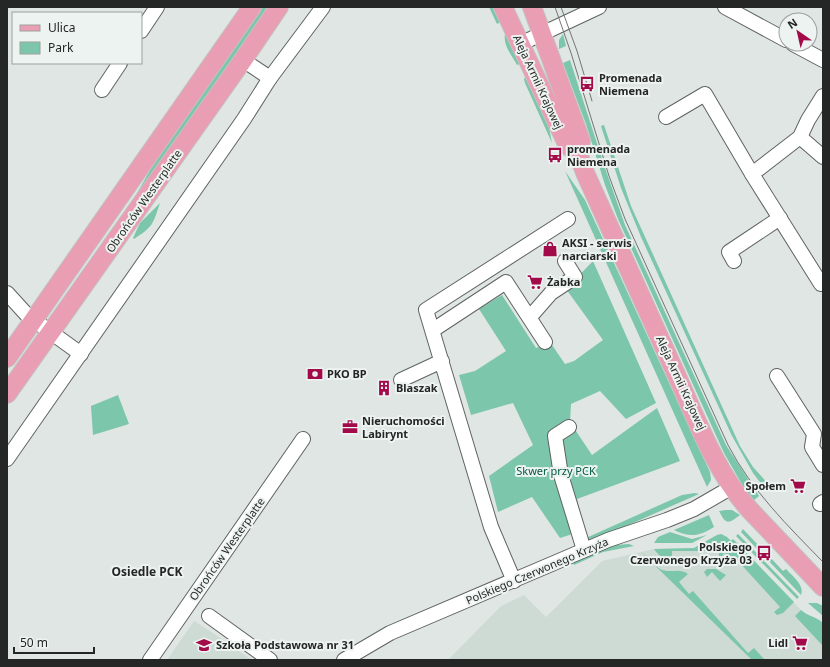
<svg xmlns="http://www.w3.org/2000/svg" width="830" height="667" viewBox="0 0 830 667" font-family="'Noto Sans',sans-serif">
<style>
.built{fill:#cedbd5}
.green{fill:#7cc6ab}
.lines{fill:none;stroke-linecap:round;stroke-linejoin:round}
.minor-casing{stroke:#5f6462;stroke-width:16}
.major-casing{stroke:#c2c3c2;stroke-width:20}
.minor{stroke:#fff;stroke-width:14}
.major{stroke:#e99eb3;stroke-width:18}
.tram{stroke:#727574;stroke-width:1}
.labels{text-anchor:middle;stroke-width:4;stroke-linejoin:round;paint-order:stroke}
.poi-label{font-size:11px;font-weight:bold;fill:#252726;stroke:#edf3f1;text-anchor:start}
.street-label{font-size:11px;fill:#252726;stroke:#edf3f1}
.park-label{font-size:11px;fill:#035943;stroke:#edf3f1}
.neighbourhood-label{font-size:12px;font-weight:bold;fill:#252726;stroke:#edf3f1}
</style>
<rect width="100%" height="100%" fill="#e0e6e4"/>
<!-- built -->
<g class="built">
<polygon points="721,534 727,537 731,541 733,539 804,613 815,618 823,643 823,660 448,660 501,606 524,595 546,617 602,561 654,549 694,548 717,535"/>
<polygon points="194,621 210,631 252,660 167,660"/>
</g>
<!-- green -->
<g class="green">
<polygon points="261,7 272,7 63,299 136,195 162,149"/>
<polygon points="489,7 496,7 502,21 497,24"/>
<path d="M506,30L522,63L517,65C511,54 501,43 506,30Z"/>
<polygon points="563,34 566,46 559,49 559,40"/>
<polygon points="570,60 605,168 625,225 726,445 759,496 754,500 744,488 724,453 618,219 605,185 586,124 563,63"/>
<polygon points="527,74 548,122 552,143 525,83 524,79"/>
<polygon points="604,125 631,206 740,446 753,467 770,486 766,490 753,473 732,436 641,237 621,188 601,126"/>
<polygon points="565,171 585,200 710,472 711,480 707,487"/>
<path d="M160,203C153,224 153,227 134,239L133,238L140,223Z"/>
<polygon points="593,261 656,403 626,419 600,391 571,404 570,422 592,455 657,408 680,461 577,499 585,530 560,538 532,497 498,512 489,476 533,445 513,403 471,415 459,375 475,371 506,351 479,309 502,295 536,348 550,342 565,364 574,361 603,340 566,289"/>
<polygon points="118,395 129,424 93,435 91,406"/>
<polygon points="695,493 699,494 592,541 586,538 682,495"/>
<path d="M726,510H732L740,515C728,524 726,525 719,511Z"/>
<path d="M709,515L714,527C700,536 690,538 674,530Z"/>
<polygon points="743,529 760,547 758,550 741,532"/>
<polygon points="670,532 692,539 707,535 692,543 654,543 658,537"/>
<path d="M721,534L727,537L731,541L733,539L794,602L783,613L777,615L774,612L780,607L738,561L732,566L731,565L735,558L724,553L720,560L719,559V551H672V559C663,559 659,556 654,549L694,548L717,535Z"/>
<polygon points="738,534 799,597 797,599 736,536"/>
<polygon points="629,544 634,546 603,552 574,565 572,562 615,545"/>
<path d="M641,552C648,557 653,565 660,569C669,574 680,567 688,574L679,582L689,594L693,591L748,653L754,648L765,660H752Z"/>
<path d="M768,555L783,571L786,569C792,576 805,585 801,595L766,558Z"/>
<polygon points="707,569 716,569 726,575 720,581 712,572 707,577 704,572"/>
<polygon points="808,603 817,603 823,606 823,616"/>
<path d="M801,610C807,616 817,617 823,623V646L795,616Z"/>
</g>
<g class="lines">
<defs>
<g id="minor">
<polyline points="725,7 786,40"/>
<polyline points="141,31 157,7"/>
<polyline points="520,44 599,7"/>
<polyline points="793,44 823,60"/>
<polyline points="243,60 270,78"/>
<polyline points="102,90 120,63"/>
<polyline points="823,96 808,120 800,137 752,174 821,284 823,282"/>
<polyline points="666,117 705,94 752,174"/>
<polyline points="800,137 823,157"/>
<polyline points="734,261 729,252 780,218"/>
<polyline points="7,293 27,315 81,354"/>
<polyline points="530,317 551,293 575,277 565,261"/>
<polyline points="433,330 506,282 545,342"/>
<polyline points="777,376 814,434 812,447 823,465"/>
<polyline points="401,380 442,361"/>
<polyline points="569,427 555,436 561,475 584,550"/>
<polyline points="7,459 244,119 270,78 323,7"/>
<polyline points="820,504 823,502"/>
<polyline points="514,581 491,527 426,310 568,219"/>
<polyline points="209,616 270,660"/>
<polyline points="150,660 303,439"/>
<polyline points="344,660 390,633 608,540 667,520 694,509 732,487"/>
</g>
<g id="major">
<path d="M503,7L568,146L578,154L586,175C616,241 646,307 676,374C697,420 715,471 749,509L823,587"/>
<polyline points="532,7 581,141 578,154"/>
<polyline points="7,358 252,7"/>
<polyline points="7,394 243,60 279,7"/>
</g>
</defs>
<!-- minor casing -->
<use href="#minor" class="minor-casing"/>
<!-- major casing -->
<use href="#major" class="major-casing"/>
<!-- minor -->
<use href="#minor" class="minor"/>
<!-- major -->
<use href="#major" class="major"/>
<!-- tram -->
<g class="tram">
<path d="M555,7L571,53L609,176L625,219L728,445C752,491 788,526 823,562"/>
<polyline points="561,7 577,51 592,101"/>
</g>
</g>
<!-- icons -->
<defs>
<symbol id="bus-bare" viewBox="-9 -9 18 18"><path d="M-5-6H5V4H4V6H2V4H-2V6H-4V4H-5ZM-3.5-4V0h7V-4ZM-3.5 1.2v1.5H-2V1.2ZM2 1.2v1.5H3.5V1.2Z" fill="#a20a4a" stroke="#edf3f1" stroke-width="2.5" paint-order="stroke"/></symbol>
<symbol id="shop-bare" viewBox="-9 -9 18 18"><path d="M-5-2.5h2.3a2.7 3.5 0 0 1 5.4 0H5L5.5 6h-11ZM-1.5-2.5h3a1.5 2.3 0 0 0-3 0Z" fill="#a20a4a" stroke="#edf3f1" stroke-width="2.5" paint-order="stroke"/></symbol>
<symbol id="supermarket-bare" viewBox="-9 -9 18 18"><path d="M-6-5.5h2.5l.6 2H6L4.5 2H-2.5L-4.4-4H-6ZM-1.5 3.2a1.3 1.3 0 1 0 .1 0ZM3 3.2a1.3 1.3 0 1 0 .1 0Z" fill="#a20a4a" stroke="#edf3f1" stroke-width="2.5" paint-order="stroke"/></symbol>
<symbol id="bank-bare" viewBox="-9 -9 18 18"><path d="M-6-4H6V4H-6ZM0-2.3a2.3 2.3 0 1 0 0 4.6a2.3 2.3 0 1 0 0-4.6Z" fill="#a20a4a" stroke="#edf3f1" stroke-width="2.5" paint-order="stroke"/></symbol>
<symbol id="building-bare" viewBox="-9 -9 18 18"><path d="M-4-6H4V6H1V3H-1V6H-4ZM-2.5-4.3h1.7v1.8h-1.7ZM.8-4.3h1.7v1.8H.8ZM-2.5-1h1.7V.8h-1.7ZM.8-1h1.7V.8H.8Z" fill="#a20a4a" stroke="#edf3f1" stroke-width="2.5" paint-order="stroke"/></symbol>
<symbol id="office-bare" viewBox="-9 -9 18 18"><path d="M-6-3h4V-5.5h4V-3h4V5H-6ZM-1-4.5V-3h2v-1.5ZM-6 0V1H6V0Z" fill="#a20a4a" stroke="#edf3f1" stroke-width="2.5" paint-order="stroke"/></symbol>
<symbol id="school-bare" viewBox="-9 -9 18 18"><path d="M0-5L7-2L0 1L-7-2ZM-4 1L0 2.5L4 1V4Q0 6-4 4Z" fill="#a20a4a" stroke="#edf3f1" stroke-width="2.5" paint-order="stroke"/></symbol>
</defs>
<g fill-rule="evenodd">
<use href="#bus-bare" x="576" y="73" width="22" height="22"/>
<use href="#bus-bare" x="544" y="144" width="22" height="22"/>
<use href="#shop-bare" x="539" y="238" width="22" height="22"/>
<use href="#supermarket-bare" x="524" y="271" width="22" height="22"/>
<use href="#bank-bare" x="304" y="363" width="22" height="22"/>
<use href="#building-bare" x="373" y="377" width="22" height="22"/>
<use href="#office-bare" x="339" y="416" width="22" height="22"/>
<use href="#supermarket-bare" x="787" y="475" width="22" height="22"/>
<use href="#bus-bare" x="753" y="542" width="22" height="22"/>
<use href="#supermarket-bare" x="789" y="632" width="22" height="22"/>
<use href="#school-bare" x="193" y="634" width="22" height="22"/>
</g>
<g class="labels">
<!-- poi labels -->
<g class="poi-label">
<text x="599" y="82">Promenada<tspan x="599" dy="13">Niemena</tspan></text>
<text x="567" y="153">promenada<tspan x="567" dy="13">Niemena</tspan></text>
<text x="562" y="247">AKSI - serwis<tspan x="562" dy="13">narciarski</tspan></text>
<text x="547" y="286">Żabka</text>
<text x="327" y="378">PKO BP</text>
<text x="396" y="392">Blaszak</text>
<text x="362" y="425">Nieruchomości<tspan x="362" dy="13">Labirynt</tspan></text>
<text x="786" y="490" text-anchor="end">Społem</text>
<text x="752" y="551" text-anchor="end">Polskiego<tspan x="752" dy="13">Czerwonego Krzyża 03</tspan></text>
<text x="788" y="647" text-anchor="end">Lidl</text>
<text x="216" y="649">Szkoła Podstawowa nr 31</text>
</g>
<!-- street labels -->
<g class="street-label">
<text transform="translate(538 82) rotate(65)" y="4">Aleja Armii Krajowej</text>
<text transform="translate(144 201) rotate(-55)" y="4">Obrońców Westerplatte</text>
<text transform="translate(681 383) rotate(65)" y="4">Aleja Armii Krajowej</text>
<text transform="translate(227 549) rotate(-55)" y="4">Obrońców Westerplatte</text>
<text transform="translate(537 571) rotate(-23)" y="4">Polskiego Czerwonego Krzyża</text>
</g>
<!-- park labels -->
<g class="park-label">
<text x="556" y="475">Skwer przy PCK</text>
</g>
<!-- neighbourhood labels -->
<g class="neighbourhood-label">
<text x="147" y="576">Osiedle PCK</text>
</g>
</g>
<!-- border -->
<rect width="830" height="667" fill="none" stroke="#252726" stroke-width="16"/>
<!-- legend -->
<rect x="12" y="12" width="130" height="52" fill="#edf3f1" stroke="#9da1a0"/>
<rect x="20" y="25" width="20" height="6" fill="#e99eb3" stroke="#9da1a0"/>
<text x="48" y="32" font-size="12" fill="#252726">Ulica</text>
<rect x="20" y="42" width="20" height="12" fill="#7cc6ab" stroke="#9da1a0"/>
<text x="48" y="52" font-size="12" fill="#252726">Park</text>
<!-- north arrow -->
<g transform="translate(798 32) rotate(326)"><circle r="19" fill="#edf3f1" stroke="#9da1a0"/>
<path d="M0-3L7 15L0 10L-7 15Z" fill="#a20a4a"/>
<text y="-6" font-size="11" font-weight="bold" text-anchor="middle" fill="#252726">N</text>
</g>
<!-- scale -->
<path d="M14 647v6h80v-6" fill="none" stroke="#252726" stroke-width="2"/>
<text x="20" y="647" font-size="12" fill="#252726" stroke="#edf3f1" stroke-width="3" paint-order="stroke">50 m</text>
</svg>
